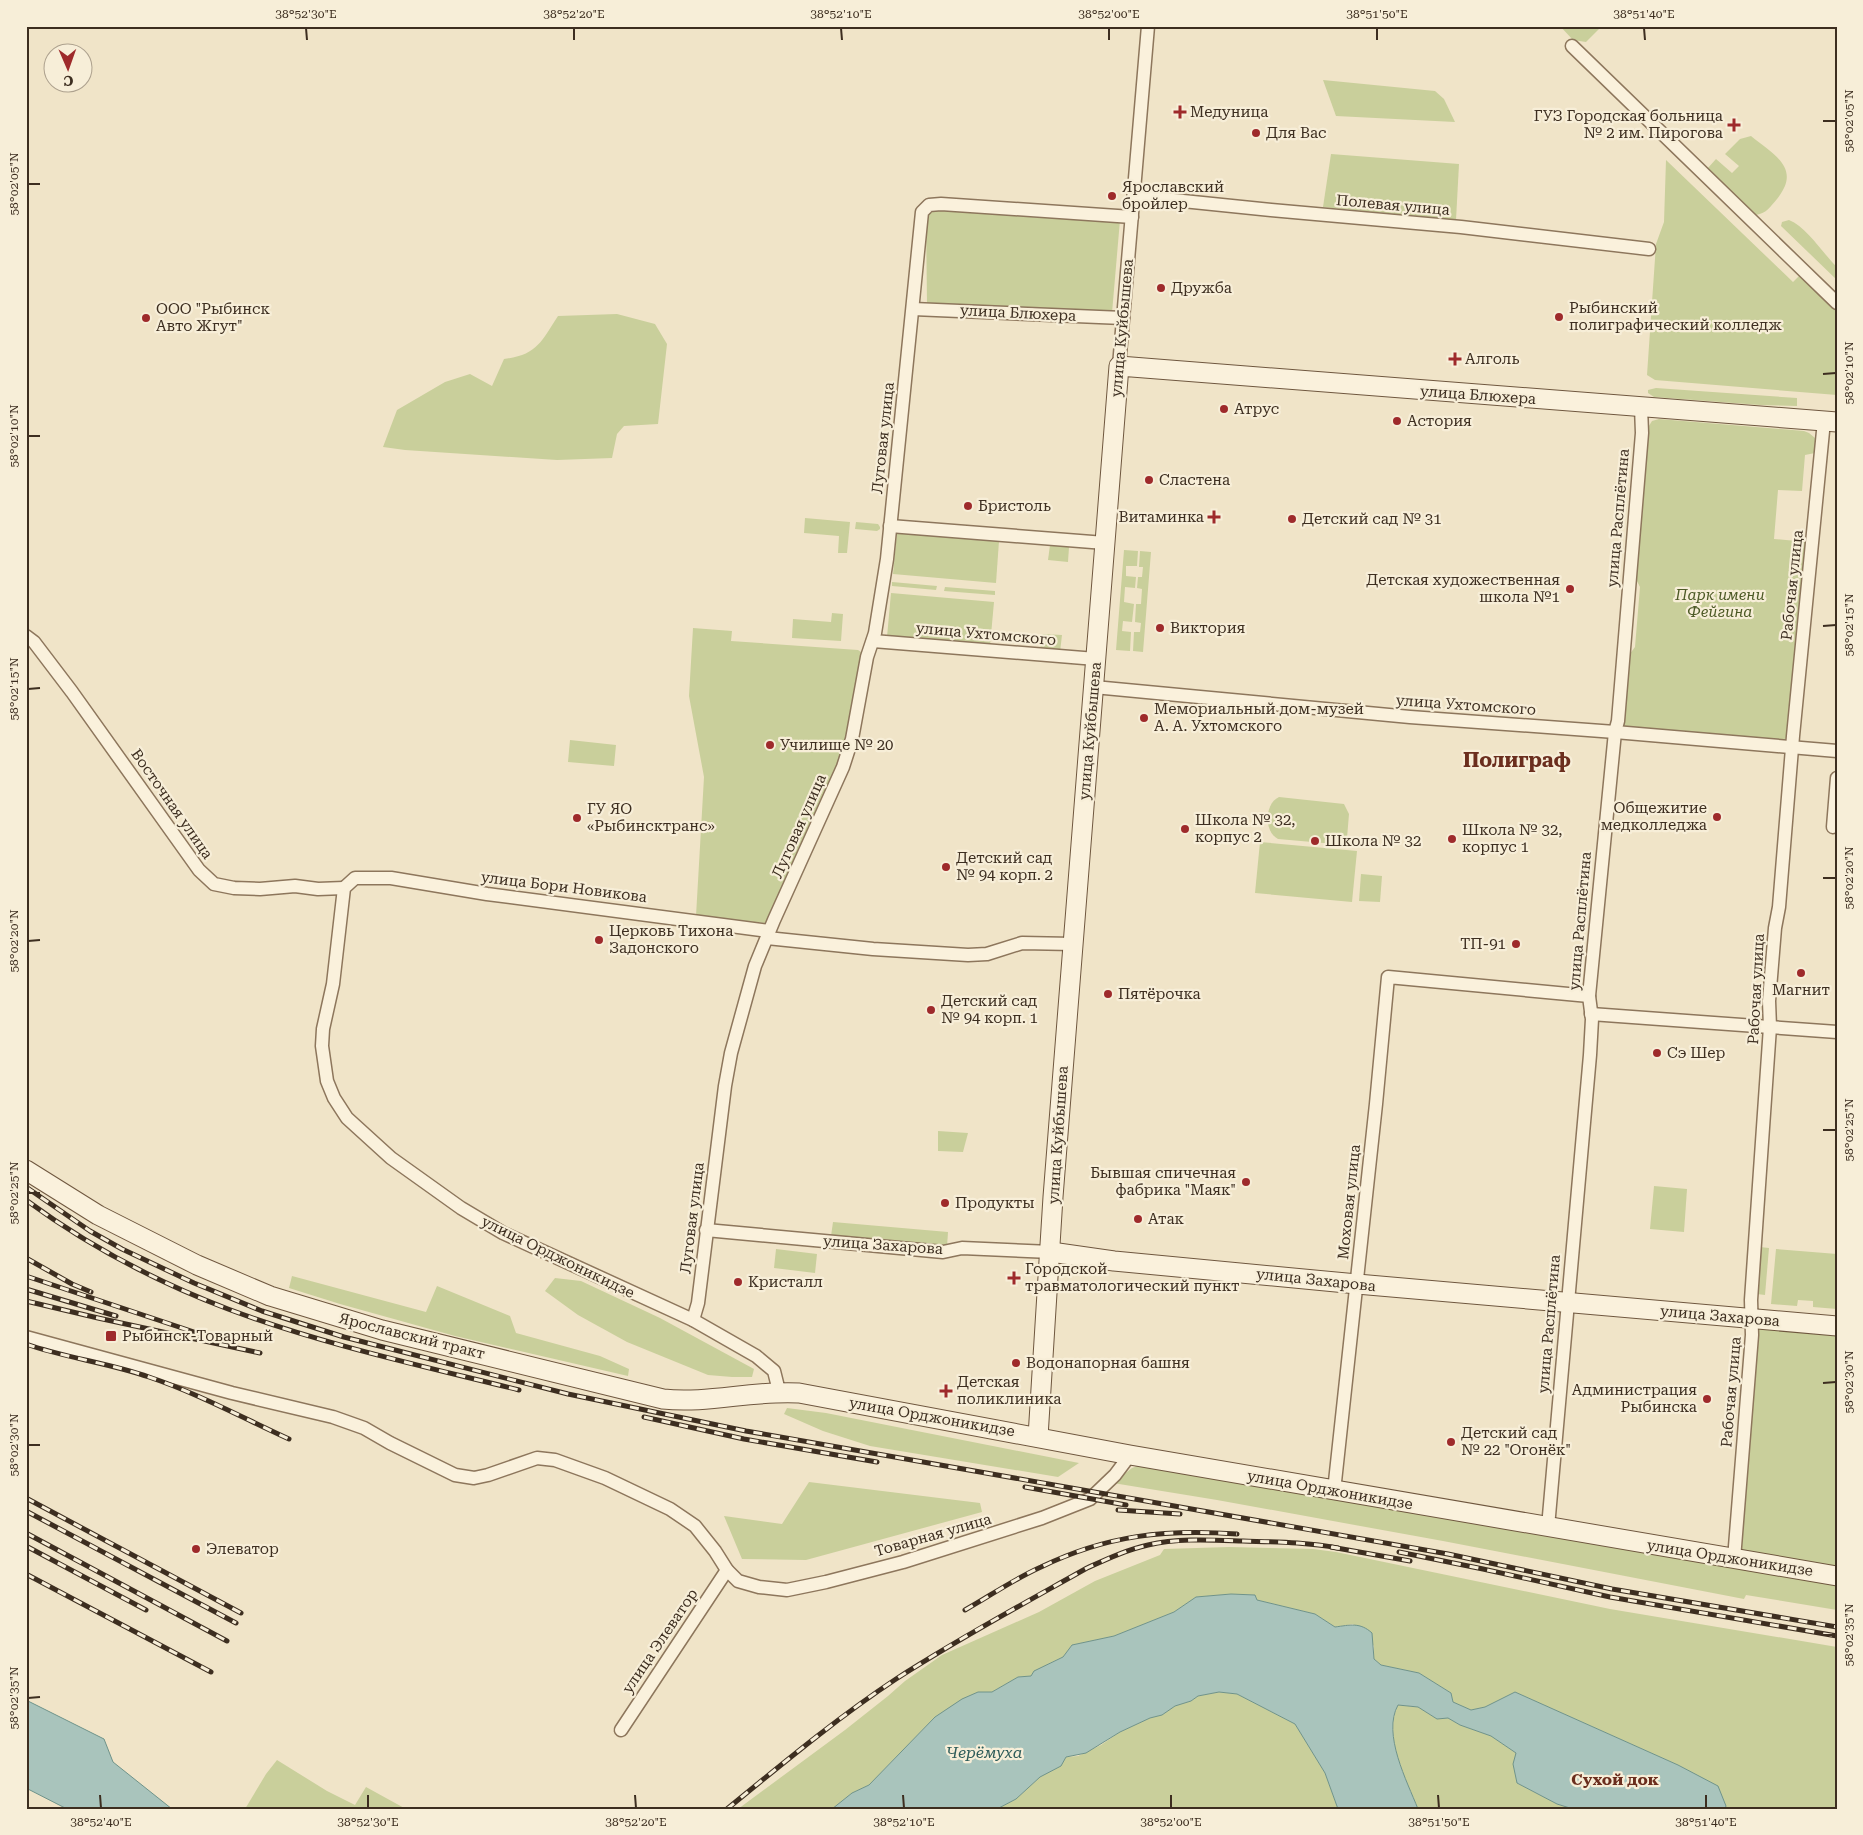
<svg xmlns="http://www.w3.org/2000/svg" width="1863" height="1835" viewBox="0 0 1863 1835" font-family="'Roboto Serif',serif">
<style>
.green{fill:#c9cf9b}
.water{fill:#a9c4bc;stroke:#6f938a}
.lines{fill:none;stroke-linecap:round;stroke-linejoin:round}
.street-casing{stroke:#8d765c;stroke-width:15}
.secondary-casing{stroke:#6f573f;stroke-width:21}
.street{stroke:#faf1dc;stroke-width:12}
.secondary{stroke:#faf1dc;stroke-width:19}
.rail-casing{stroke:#3d2e20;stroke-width:5}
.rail{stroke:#f7eed8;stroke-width:3;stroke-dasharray:9;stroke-linecap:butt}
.ticks{fill:none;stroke:#3d2e20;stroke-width:2}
.poi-dot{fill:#9e2a2b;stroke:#f7eed8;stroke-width:2}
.labels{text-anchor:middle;stroke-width:4.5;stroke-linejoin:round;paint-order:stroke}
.poi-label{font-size:15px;fill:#3d2e20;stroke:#f7eed8;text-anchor:start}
.street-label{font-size:15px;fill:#3d2e20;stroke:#f7eed8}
.park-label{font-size:15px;font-style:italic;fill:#4d5a26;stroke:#f7eed8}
.water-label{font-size:16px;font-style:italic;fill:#2f5d5a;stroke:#f7eed8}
.neighbourhood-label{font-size:16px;font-weight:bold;fill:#6b2e1e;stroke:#f7eed8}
.district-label{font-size:20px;font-weight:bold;fill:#6b2e1e;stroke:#f7eed8}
.neatline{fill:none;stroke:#3d2e20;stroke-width:2}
.ticks-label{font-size:12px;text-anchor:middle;fill:#3d2e20}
</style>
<rect width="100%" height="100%" fill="#f0e4c8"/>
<!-- green -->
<g class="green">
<polygon points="1560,26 1600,26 1601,27 1586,42 1573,40"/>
<polygon points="1323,80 1435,91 1444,99 1455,122 1336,116"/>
<path d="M1751,136C1774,155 1802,168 1777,199C1770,207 1767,213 1756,215L1707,169L1716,159L1732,173L1739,166L1725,154L1740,139Z"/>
<polygon points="1331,154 1459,164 1456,220 1323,207"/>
<polygon points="1666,160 1793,282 1800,275 1837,309 1837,395 1655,380 1647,375 1656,244 1664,222"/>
<polygon points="931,209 1120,220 1112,313 927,304 926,216"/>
<path d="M1789,220C1807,227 1823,254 1837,267V280L1781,226L1782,222Z"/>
<path d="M617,314L655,324L667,344L658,424L624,426L617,434L612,458L557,460L405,450L383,447L397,410L445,382L470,374L492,386L504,359C537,355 541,342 558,316Z"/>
<polygon points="1656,388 1797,398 1797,406 1760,405 1654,397 1648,393 1648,390"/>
<polygon points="1659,419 1804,431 1809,433 1815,438 1815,453 1805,455 1802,491 1778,490 1774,539 1807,542 1787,738 1782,740 1623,728 1629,655 1635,647 1640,587 1635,577 1647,429 1652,421"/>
<polygon points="805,518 850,522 847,553 838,553 839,536 804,533"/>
<polygon points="856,522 878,524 880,527 880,529 877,531 855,529"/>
<polygon points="897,532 999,541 996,583 893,574"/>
<polygon points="1050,545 1069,547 1068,562 1048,560"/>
<polygon points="1124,550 1138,551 1137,566 1126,566 1126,576 1136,577 1135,588 1125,587 1124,602 1134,604 1132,622 1123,621 1122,631 1131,632 1130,651 1116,650"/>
<polygon points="1140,551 1151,552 1143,652 1133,651 1134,632 1140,632 1141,623 1135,622 1136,604 1141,604 1142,589 1137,588 1138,577 1142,577 1143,567 1139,567"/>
<polygon points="892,582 937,586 936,590 892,586"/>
<polygon points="945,587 995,591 995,595 944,591"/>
<polygon points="891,593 994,602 990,646 887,637"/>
<polygon points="832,613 843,614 841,641 792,638 793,619 831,622"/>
<polygon points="693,628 732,631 731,641 858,650 861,652 861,655 844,750 767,922 765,923 696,916 704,777 689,696"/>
<polygon points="1042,634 1062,635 1060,652 1040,651"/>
<polygon points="570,740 616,745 614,766 568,762"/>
<path d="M1279,797L1344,804L1349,814L1347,838L1341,843L1335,844L1278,839C1263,831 1265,803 1279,797Z"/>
<polygon points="1260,842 1357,851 1352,902 1255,893"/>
<polygon points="1361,874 1382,876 1380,902 1359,901"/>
<polygon points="938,1131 968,1133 963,1152 938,1151"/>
<polygon points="1654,1186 1687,1189 1684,1232 1650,1229"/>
<polygon points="833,1222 948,1232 947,1247 831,1236"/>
<polygon points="1760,1247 1769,1248 1765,1295 1757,1294"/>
<polygon points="776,1249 817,1254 815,1273 774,1268"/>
<polygon points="1776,1249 1837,1254 1837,1309 1813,1307 1813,1301 1798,1300 1797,1306 1771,1304"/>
<polygon points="292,1276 426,1312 437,1286 510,1316 516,1333 600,1356 629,1369 628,1376 455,1336 340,1304 289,1288"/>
<polygon points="555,1278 581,1281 660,1318 754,1369 752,1377 732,1377 708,1375 627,1342 578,1315 545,1291"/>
<polygon points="1762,1329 1837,1336 1837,1567 1742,1550 1741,1549 1757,1331"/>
<polygon points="787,1408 826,1413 1079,1463 1058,1477 870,1446 823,1431 784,1414"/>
<polygon points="1140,1465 1837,1582 1837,1610 1746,1595 1744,1599 1443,1541 1217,1500 1113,1483 1132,1468"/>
<polygon points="809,1482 980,1503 982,1512 806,1560 742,1559 724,1516 782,1524"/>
<polygon points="1229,1547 1313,1549 1336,1552 1610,1609 1837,1647 1837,1809 1725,1809 1726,1806 1717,1786 1678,1765 1515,1692 1485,1707 1471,1710 1453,1702 1451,1693 1419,1673 1381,1665 1374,1659 1374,1646 1353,1624 1335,1627 1315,1614 1257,1600 1255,1595 1231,1594 1196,1597 1174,1612 1114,1636 1072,1645 1063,1657 1050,1663 1031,1676 1018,1677 992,1692 978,1692 963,1699 935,1717 869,1785 852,1793 832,1809 738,1809 845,1730 888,1696 905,1681 942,1655 1039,1612 1095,1581 1160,1555 1164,1549"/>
<polygon points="1219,1692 1237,1694 1295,1724 1325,1773 1338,1809 997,1809 1016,1799 1040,1777 1060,1766 1066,1757 1078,1756 1101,1745 1120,1732 1150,1718 1162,1715 1175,1706 1191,1701 1198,1696"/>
<path d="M1398,1705L1418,1707L1437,1719L1448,1718L1460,1725L1491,1736L1516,1753L1517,1783L1557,1804L1573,1809H1418C1406,1779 1383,1737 1398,1705Z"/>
<polygon points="277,1760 327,1791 355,1805 366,1787 406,1809 245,1809 266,1774"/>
</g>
<!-- water -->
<g class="water">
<path d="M1231,1594L1255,1595L1257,1600L1315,1614L1335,1627C1350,1625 1360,1622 1372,1633L1374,1659L1381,1665L1419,1673L1451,1693L1453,1702L1471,1710L1485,1707L1515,1692L1678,1765L1718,1786L1726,1806L1725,1809H1573L1557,1804L1517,1783L1513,1764L1516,1753L1491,1736L1460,1725L1448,1718L1437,1719L1418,1707L1398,1705C1382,1734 1407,1781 1418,1809H1338L1325,1773L1295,1724L1237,1694L1219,1692L1198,1696L1191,1701L1175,1706L1162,1715L1150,1718L1120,1732L1086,1753L1066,1757L1061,1766L1040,1777L1016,1799L997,1809H832L852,1793L869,1785L935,1717L962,1699L978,1692H992L1018,1677L1031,1676L1034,1671L1063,1657L1072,1645L1114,1636L1174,1612L1196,1597Z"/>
<polygon points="26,1700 104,1739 113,1762 172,1809 67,1809 26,1788"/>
</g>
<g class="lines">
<defs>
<g id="street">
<polyline points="1572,46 1837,303"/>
<polyline points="1134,196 1271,210 1461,227 1649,249"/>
<polyline points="913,309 1123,318"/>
<polyline points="1119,366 1148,26"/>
<polyline points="890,526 1105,543"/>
<polyline points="26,636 34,642 72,692 199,870 214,884 234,888 260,889 295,886 318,889 344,888"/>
<polyline points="873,641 1096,659"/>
<polyline points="1094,687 1410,717 1615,732 1837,751"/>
<polyline points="1833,827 1837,778"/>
<polyline points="769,931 487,894 391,878 355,878 344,888 333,984 323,1029 322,1046 327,1081 334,1098 347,1118 391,1158 461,1208 503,1233 693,1320 756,1356 774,1371 779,1391"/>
<polyline points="767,938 873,949 968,955 987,954 1022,943 1073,944"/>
<polyline points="1591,1014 1837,1032"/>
<polyline points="706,1230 943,1252 962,1248 1051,1252"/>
<polyline points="693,1320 698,1303 725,1086 731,1053 755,966 774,920 843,767 852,739 867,657 875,633 887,559 922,212 929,205 941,204 1132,217"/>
<polyline points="26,1337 232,1393 333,1417 364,1428 390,1443 455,1475 474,1478 488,1475 537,1458 555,1460 605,1478 670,1509 695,1526 715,1551 727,1570 738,1581 759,1587 787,1590 826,1582 903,1562 1042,1518 1090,1499 1115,1475 1130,1455"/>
<polyline points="1334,1491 1376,1104 1388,977 1589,996"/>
<polyline points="1548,1527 1590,1055 1592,1019 1589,996 1615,732 1618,721 1642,433 1641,407"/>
<polyline points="1734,1559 1752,1335 1751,1300 1770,1027 1769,1001 1775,928 1779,907 1793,736 1824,421"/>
<polyline points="621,1730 727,1570"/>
</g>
<g id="secondary">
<path d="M26,1170L98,1215L197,1265L270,1296L382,1330L663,1399C708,1404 753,1390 799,1393L1130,1455L1837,1576"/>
<polyline points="1051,1252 1114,1261 1357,1284 1837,1326"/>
<polyline points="1038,1437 1053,1197 1119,366 1837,422"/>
</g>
</defs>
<!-- street casing -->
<use href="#street" class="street-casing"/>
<!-- secondary casing -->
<use href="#secondary" class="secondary-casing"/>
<!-- street -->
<use href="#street" class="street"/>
<!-- secondary -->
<use href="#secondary" class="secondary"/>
<defs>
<g id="rail">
<polyline points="26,1187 90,1231 122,1249 194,1283 262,1311 344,1337 568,1394 746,1431 1448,1554 1612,1589 1837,1627"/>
<path d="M26,1200C87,1245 157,1282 228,1309C321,1344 423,1366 519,1390"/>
<polyline points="26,1258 72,1284 91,1292"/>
<polyline points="26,1276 200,1334"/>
<polyline points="26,1289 116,1316"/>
<polyline points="26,1301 98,1318 260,1353"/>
<path d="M26,1344C66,1358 109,1363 149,1377C197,1393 243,1418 289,1439"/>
<polyline points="644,1417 744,1439 877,1462"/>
<polyline points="1025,1487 1126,1505"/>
<polyline points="26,1498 241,1613"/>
<polyline points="1118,1510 1180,1514"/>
<polyline points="26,1511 236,1623"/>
<polyline points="26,1533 227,1641"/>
<polyline points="26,1546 146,1610"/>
<polyline points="1331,1547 1410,1561"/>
<polyline points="1399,1552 1483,1569 1610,1597 1837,1636"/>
<polyline points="26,1574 211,1672"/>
<path d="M965,1610C990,1596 1014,1579 1041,1567C1107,1535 1165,1529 1237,1534"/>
<path d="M727,1809C782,1764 837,1718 896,1679C958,1639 1023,1604 1087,1568C1107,1559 1126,1550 1148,1545C1179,1538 1211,1540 1243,1541C1275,1542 1306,1542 1338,1548"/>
</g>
</defs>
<!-- rail casing -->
<use href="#rail" class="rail-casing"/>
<!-- rail -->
<use href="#rail" class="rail"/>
</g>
<!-- ticks -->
<path class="ticks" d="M306,28L307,40M574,28V40M841,28L842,40M1109,28V40M1377,28V40M1644,28L1645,40M1823,121H1836M28,184H40M1823,374L1836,373M28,436H40M1823,626L1836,625M28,689L40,688M1823,878H1836M28,941L40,940M1823,1130H1836M28,1193H40M1823,1383L1836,1382M28,1445H40M1823,1635H1836M28,1698L40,1697M100,1795L101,1808M368,1795V1808M635,1795L636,1808M903,1795L904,1808M1171,1795V1808M1438,1795L1439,1808M1706,1795V1808"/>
<!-- markers -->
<g class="poi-dot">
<path d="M1177.5 104.5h5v5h5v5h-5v5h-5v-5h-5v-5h5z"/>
<path d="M1731.5 117.5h5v5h5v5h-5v5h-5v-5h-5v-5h5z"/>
<circle cx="1256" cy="133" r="5"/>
<circle cx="1112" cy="196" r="5"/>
<circle cx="1161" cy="288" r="5"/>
<circle cx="1559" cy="317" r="5"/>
<circle cx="146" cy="318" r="5"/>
<path d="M1452.5 351.5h5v5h5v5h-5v5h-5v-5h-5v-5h5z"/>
<circle cx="1224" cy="409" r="5"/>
<circle cx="1397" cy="421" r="5"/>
<circle cx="1149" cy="480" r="5"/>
<circle cx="968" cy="506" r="5"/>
<path d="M1211.5 509.5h5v5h5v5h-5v5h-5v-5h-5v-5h5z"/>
<circle cx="1292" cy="519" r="5"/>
<circle cx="1570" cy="589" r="5"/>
<circle cx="1160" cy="628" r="5"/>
<circle cx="1144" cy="718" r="5"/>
<circle cx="770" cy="745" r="5"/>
<circle cx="1717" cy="817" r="5"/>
<circle cx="577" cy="818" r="5"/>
<circle cx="1185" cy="829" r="5"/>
<circle cx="1452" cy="839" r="5"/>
<circle cx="1315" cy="841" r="5"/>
<circle cx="946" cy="867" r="5"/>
<circle cx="599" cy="940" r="5"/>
<circle cx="1516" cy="944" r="5"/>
<circle cx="1801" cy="973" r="5"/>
<circle cx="1108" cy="994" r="5"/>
<circle cx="931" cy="1010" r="5"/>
<circle cx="1657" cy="1053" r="5"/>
<circle cx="1246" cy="1182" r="5"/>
<circle cx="945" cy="1203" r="5"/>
<circle cx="1138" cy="1219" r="5"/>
<path d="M1011.5 1270.5h5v5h5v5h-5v5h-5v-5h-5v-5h5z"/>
<circle cx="738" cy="1282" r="5"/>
<rect x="105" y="1330" width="12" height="12" rx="2.5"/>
<circle cx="1016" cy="1363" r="5"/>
<path d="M943.5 1383.5h5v5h5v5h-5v5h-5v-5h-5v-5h5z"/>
<circle cx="1707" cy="1399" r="5"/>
<circle cx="1451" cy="1442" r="5"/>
<circle cx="196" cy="1549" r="5"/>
</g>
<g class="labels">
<!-- poi labels -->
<g class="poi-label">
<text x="1190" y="117">Медуница</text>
<text x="1723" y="121" text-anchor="end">ГУЗ Городская больница<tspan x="1723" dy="17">№ 2 им. Пирогова</tspan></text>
<text x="1266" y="138">Для Вас</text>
<text x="1122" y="192">Ярославский<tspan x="1122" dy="17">бройлер</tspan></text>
<text x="1171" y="293">Дружба</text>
<text x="1569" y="313">Рыбинский<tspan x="1569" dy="17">полиграфический колледж</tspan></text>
<text x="156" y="314">ООО "Рыбинск<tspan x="156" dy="17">Авто Жгут"</tspan></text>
<text x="1465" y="364">Алголь</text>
<text x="1234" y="414">Атрус</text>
<text x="1407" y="426">Астория</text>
<text x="1159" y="485">Сластена</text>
<text x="978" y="511">Бристоль</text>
<text x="1204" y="522" text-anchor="end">Витаминка</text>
<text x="1302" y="524">Детский сад № 31</text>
<text x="1560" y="585" text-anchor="end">Детская художественная<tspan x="1560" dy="17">школа №1</tspan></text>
<text x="1170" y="633">Виктория</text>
<text x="1154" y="714">Мемориальный дом-музей<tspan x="1154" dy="17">А. А. Ухтомского</tspan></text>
<text x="780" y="750">Училище № 20</text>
<text x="1707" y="813" text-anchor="end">Общежитие<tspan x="1707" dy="17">медколледжа</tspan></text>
<text x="587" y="814">ГУ ЯО<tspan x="587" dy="17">«Рыбинсктранс»</tspan></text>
<text x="1195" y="825">Школа № 32,<tspan x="1195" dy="17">корпус 2</tspan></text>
<text x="1462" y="835">Школа № 32,<tspan x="1462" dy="17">корпус 1</tspan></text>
<text x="1325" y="846">Школа № 32</text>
<text x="956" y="863">Детский сад<tspan x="956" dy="17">№ 94 корп. 2</tspan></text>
<text x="609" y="936">Церковь Тихона<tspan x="609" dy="17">Задонского</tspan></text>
<text x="1506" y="949" text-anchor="end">ТП-91</text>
<text x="1801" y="995" text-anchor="middle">Магнит</text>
<text x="1118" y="999">Пятёрочка</text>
<text x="941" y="1006">Детский сад<tspan x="941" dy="17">№ 94 корп. 1</tspan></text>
<text x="1667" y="1058">Сэ Шер</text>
<text x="1236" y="1178" text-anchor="end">Бывшая спичечная<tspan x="1236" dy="17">фабрика "Маяк"</tspan></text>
<text x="955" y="1208">Продукты</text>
<text x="1148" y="1224">Атак</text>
<text x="1025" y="1274">Городской<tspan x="1025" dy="17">травматологический пункт</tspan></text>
<text x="748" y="1287">Кристалл</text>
<text x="122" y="1341">Рыбинск-Товарный</text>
<text x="1026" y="1368">Водонапорная башня</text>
<text x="957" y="1387">Детская<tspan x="957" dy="17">поликлиника</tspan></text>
<text x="1697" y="1395" text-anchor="end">Администрация<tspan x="1697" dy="17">Рыбинска</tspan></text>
<text x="1461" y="1438">Детский сад<tspan x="1461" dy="17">№ 22 "Огонёк"</tspan></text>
<text x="206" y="1554">Элеватор</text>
</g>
<!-- street labels -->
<g class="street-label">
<text transform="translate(1393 205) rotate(5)" y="5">Полевая улица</text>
<text transform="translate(1018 313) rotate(3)" y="5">улица Блюхера</text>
<text transform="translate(1122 328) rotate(-85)" y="5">улица Куйбышева</text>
<text transform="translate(1478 395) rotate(4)" y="5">улица Блюхера</text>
<text transform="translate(883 438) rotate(-84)" y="5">Луговая улица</text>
<text transform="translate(1618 518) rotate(-85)" y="5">улица Расплётина</text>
<text transform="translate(1792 585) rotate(-84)" y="5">Рабочая улица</text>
<text transform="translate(986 634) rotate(5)" y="5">улица Ухтомского</text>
<text transform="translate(1466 705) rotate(4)" y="5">улица Ухтомского</text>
<text transform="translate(1090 731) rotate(-85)" y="5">улица Куйбышева</text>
<text transform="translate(172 804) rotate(55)" y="5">Восточная улица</text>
<text transform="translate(799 826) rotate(-66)" y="5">Луговая улица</text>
<text transform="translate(564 887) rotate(7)" y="5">улица Бори Новикова</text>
<text transform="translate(1580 921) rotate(-85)" y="5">улица Расплётина</text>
<text transform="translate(1756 989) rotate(-87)" y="5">Рабочая улица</text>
<text transform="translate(1058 1135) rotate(-86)" y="5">улица Куйбышева</text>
<text transform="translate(1349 1202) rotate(-84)" y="5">Моховая улица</text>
<text transform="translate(692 1218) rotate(-83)" y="5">Луговая улица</text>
<text transform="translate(883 1245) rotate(4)" y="5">улица Захарова</text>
<text transform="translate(558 1257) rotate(26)" y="5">улица Орджоникидзе</text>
<text transform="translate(1316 1280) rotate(6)" y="5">улица Захарова</text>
<text transform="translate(1720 1316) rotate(5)" y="5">улица Захарова</text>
<text transform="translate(1549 1324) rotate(-85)" y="5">улица Расплётина</text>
<text transform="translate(412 1336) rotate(14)" y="5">Ярославский тракт</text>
<text transform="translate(1731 1392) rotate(-85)" y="5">Рабочая улица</text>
<text transform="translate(932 1417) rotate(10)" y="5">улица Орджоникидзе</text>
<text transform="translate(1330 1490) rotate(10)" y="5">улица Орджоникидзе</text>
<text transform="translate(933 1535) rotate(-16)" y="5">Товарная улица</text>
<text transform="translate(1730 1558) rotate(9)" y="5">улица Орджоникидзе</text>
<text transform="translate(660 1641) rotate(-56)" y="5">улица Элеватор</text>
</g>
<!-- park labels -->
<g class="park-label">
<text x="1720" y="600">Парк имени<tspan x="1720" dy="17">Фейгина</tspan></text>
</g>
<!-- water labels -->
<g class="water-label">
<text x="984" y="1758">Черёмуха</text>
</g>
<!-- neighbourhood labels -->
<g class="neighbourhood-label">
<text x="1615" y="1785">Сухой док</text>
</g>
<!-- district labels -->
<g class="district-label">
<text x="1517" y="767">Полиграф</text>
</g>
</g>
<!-- border -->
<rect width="1863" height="1835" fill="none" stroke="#f7eed8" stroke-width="55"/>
<!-- north arrow -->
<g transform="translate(68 68) rotate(178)"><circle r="24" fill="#f7eed8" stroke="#ada18e"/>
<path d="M0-4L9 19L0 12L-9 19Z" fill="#9e2a2b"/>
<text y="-8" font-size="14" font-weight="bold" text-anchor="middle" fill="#3d2e20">С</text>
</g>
<rect x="28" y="28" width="1808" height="1780" class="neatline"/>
<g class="ticks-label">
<text x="306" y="18">38°52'30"E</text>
<text x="574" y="18">38°52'20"E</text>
<text x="841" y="18">38°52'10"E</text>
<text x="1109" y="18">38°52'00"E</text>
<text x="1377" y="18">38°51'50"E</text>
<text x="1644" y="18">38°51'40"E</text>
<text transform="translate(1849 121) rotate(-90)" y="4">58°02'05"N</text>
<text transform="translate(14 184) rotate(-90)" y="4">58°02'05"N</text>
<text transform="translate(1849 373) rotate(-90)" y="4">58°02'10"N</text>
<text transform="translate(14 436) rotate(-90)" y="4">58°02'10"N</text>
<text transform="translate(1849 625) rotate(-90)" y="4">58°02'15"N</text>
<text transform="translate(14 689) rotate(-90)" y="4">58°02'15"N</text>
<text transform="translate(1849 878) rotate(-90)" y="4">58°02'20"N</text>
<text transform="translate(14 941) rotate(-90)" y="4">58°02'20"N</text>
<text transform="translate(1849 1130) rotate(-90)" y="4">58°02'25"N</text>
<text transform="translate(14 1193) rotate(-90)" y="4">58°02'25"N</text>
<text transform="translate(1849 1382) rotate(-90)" y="4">58°02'30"N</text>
<text transform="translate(14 1445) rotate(-90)" y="4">58°02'30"N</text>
<text transform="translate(1849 1635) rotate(-90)" y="4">58°02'35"N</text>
<text transform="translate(14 1698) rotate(-90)" y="4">58°02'35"N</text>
<text x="101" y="1826">38°52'40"E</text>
<text x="368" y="1826">38°52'30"E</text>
<text x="636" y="1826">38°52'20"E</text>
<text x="904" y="1826">38°52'10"E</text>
<text x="1171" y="1826">38°52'00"E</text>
<text x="1439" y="1826">38°51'50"E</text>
<text x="1706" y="1826">38°51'40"E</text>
</g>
</svg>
